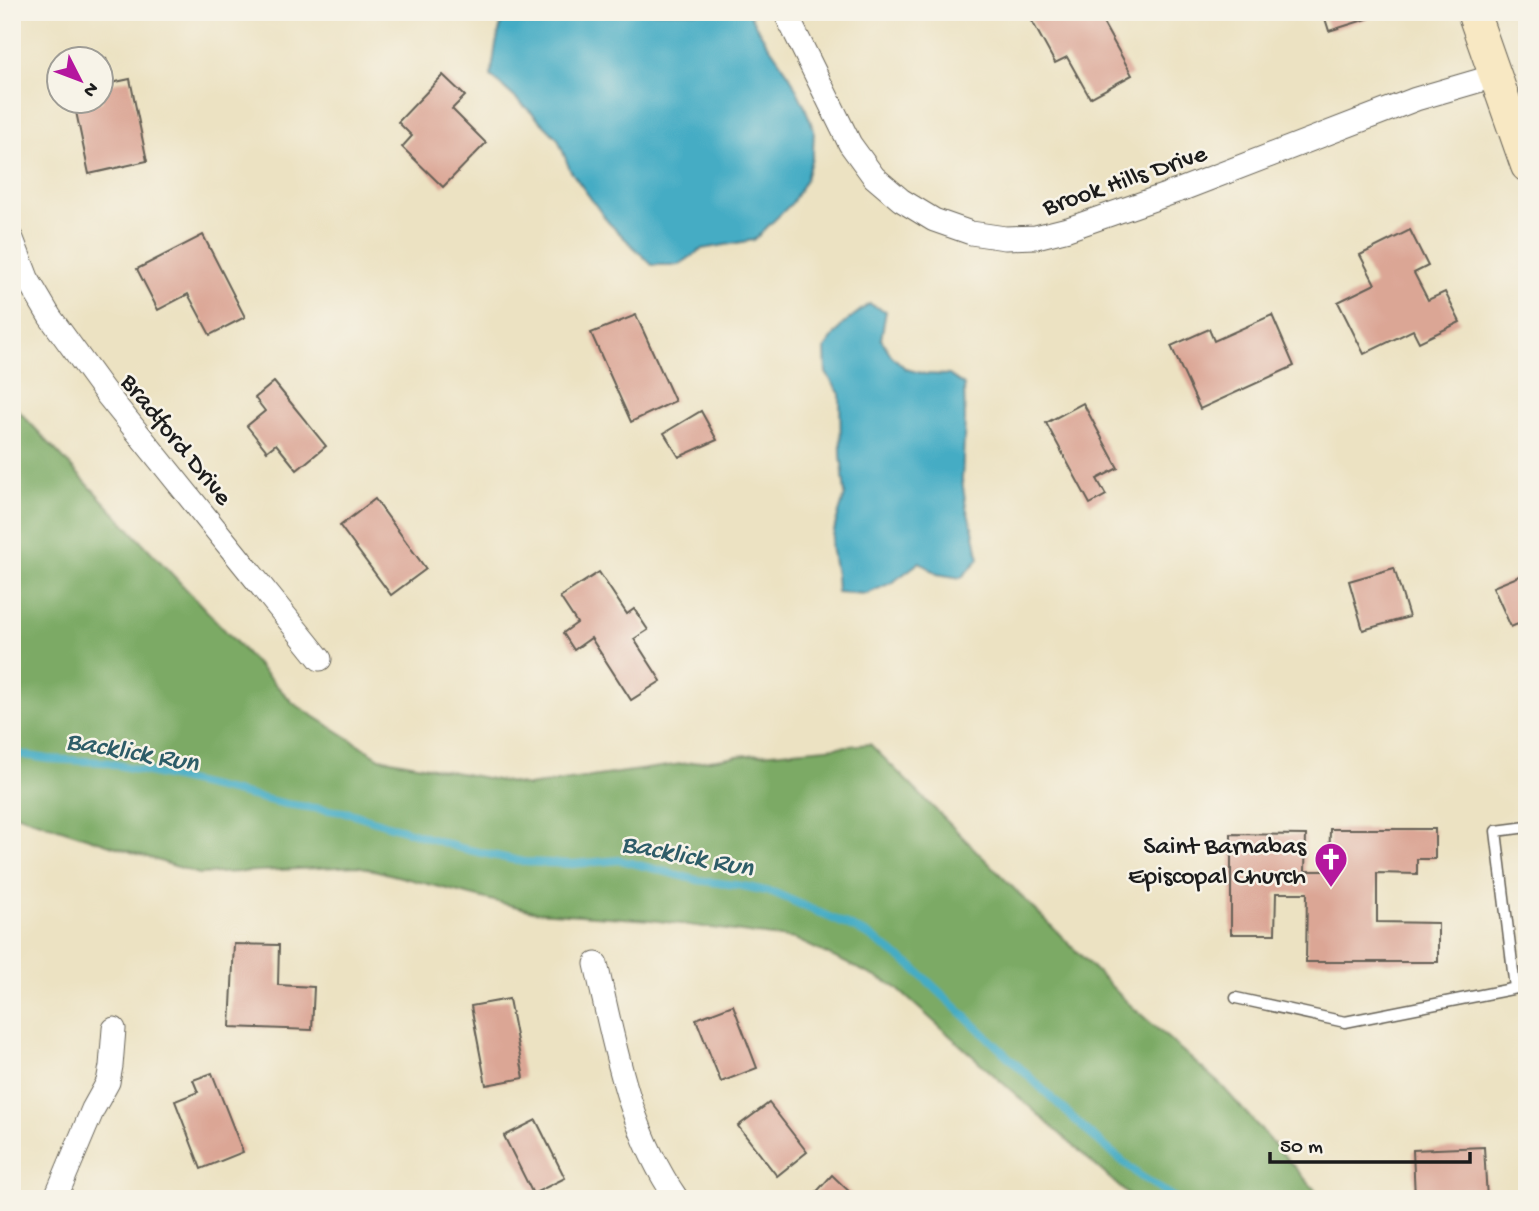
<svg xmlns="http://www.w3.org/2000/svg" width="1539" height="1211" viewBox="0 0 1539 1211" font-family="'Gochi Hand',sans-serif">
<style>
.forest{fill:#7baa65;stroke:#4c6340;stroke-width:2}
.water{fill:#44acc4;stroke:#306470;stroke-width:2}
.lines{fill:none;stroke-linecap:round;stroke-linejoin:round}
.stream{stroke:#44acc4;stroke-width:8}
.building{fill:#dba695}
.service-casing{stroke:#656156;stroke-width:13}
.minor-casing{stroke:#656156;stroke-width:25}
.secondary-casing{stroke:#656156;stroke-width:34}
.service{stroke:#fff;stroke-width:10}
.minor{stroke:#fff;stroke-width:23}
.secondary{stroke:#f8e8c3;stroke-width:32}
.labels{text-anchor:middle;stroke-width:5;stroke-linejoin:round;paint-order:stroke}
.street-label{font-size:26px;fill:#1c1c1c;stroke:#f7f3e8}
.poi-label{font-size:26px;fill:#1c1c1c;stroke:#f7f3e8;text-anchor:end}
.water-label{font-size:28px;font-style:italic;fill:#2e5d68;stroke:#f7f3e8}
</style>
<rect width="100%" height="100%" fill="#f7f3e8"/>
<filter id="ink" filterUnits="userSpaceOnUse"><feTurbulence type="fractalNoise" baseFrequency=".0143" numOctaves="2"/><feDisplacementMap in="SourceGraphic" scale="14" xChannelSelector="R" yChannelSelector="G"/><feConvolveMatrix kernelMatrix="1 2 1 2 8 2 1 2 1" color-interpolation-filters="sRGB"/></filter>
<filter id="wash" filterUnits="userSpaceOnUse"><feTurbulence type="fractalNoise" baseFrequency=".00686" numOctaves="4" result="noise"/><feDisplacementMap in="SourceGraphic" scale="28" xChannelSelector="R" yChannelSelector="G"/><feGaussianBlur stdDeviation="1.57" result="paint"/><feColorMatrix in="noise" values="0 0 0 0 0 0 0 0 0 0 0 0 0 0 0 0 0 1.4 0 .05"/><feComposite in="paint" operator="in"/></filter>
<g filter="url(#wash)">
<rect width="100%" height="100%" fill="#ece2c2"/>
<!-- forest -->
<polygon class="forest" points="17,409 293,703 380,758 528,786 737,756 870,744 1128,1003 1221,1085 1323,1199 1133,1199 893,985 795,939 651,920 537,912 358,866 199,874 12,813 12,411"/>
<!-- water -->
<g class="water">
<polygon points="504,12 748,12 761,34 790,76 804,105 814,130 813,153 806,179 792,203 754,240 702,249 679,265 652,265 608,222 570,170 558,139 533,114 491,76 496,44"/>
<polygon points="869,304 886,311 881,339 891,355 906,369 925,374 949,375 964,385 965,418 962,480 966,507 973,530 979,559 961,578 937,574 920,562 893,582 867,594 837,592 836,575 831,546 836,522 845,494 841,455 840,394 826,373 825,348 843,324"/>
</g>
<g class="lines">
<!-- stream -->
<polyline class="stream" points="12,753 48,759 105,762 286,804 350,813 460,848 524,862 573,864 620,860 697,880 743,886 775,893 867,934 913,967 1089,1133 1140,1176 1176,1199"/>
</g>
<g id="blocks">
<!-- building -->
<g class="building">
<polygon points="1027,12 1097,12 1132,75 1090,98 1067,57 1055,63"/>
<polygon points="1323,12 1368,12 1370,18 1329,31"/>
<polygon points="106,58 111,83 130,79 147,161 89,174 74,102 102,102 102,59"/>
<polygon points="443,75 465,96 452,109 486,143 443,187 402,147 412,136 398,122"/>
<polygon points="1410,230 1428,266 1414,273 1428,300 1445,292 1460,322 1419,342 1413,330 1364,354 1338,302 1375,284 1360,255"/>
<polygon points="203,235 245,317 210,335 188,294 158,310 137,269"/>
<polygon points="636,315 675,401 631,422 591,333"/>
<polygon points="1272,315 1294,366 1200,409 1171,346 1209,329 1214,341"/>
<polygon points="274,382 326,446 297,470 276,444 267,451 247,426 265,411 255,398"/>
<polygon points="1083,403 1118,468 1097,479 1106,495 1090,504 1046,423"/>
<polygon points="701,411 717,440 679,457 664,433"/>
<polygon points="375,499 426,569 391,595 340,526"/>
<polygon points="1394,568 1409,617 1363,630 1349,581"/>
<polygon points="599,572 627,614 634,609 648,630 634,639 661,681 631,700 591,638 574,650 563,633 577,623 560,597"/>
<polygon points="1527,573 1527,640 1520,623 1511,627 1493,587"/>
<polygon points="1330,829 1435,829 1435,859 1417,859 1417,874 1377,873 1377,922 1438,923 1438,962 1306,962 1307,893 1276,893 1275,934 1231,934 1231,834 1306,835 1305,871 1329,871"/>
<polygon points="234,944 279,945 278,985 314,987 312,1030 230,1027"/>
<polygon points="509,999 524,1078 486,1085 471,1006"/>
<polygon points="733,1005 757,1068 721,1082 696,1019"/>
<polygon points="212,1073 243,1152 201,1169 175,1101 198,1092 193,1080"/>
<polygon points="769,1103 807,1152 777,1176 738,1126"/>
<polygon points="536,1120 565,1178 533,1194 504,1136"/>
<polygon points="1484,1147 1487,1199 1415,1199 1413,1150"/>
<polygon points="832,1175 857,1199 810,1199"/>
</g>
</g>
</g>
<g filter="url(#ink)">
<use href="#blocks" fill-opacity="0" stroke="#656156" stroke-width="2"/>
<g class="lines">
<defs>
<g id="service">
<polyline points="1515,988 1496,831 1527,827"/>
<polyline points="1236,998 1345,1022 1527,986"/>
</g>
<g id="minor">
<polyline points="785,12 850,144 874,177 901,200 934,220 971,233 1005,238 1036,237 1068,229 1180,190 1416,99 1495,76"/>
<polyline points="12,239 27,278 50,317 104,391 320,659"/>
<path d="M596,964C615,1045 628,1129 677,1199"/>
<polyline points="55,1199 93,1109 108,1082 111,1066 114,1029"/>
</g>
<polyline id="secondary" points="1473,12 1527,166"/>
</defs>
<!-- service casing -->
<use href="#service" class="service-casing"/>
<!-- minor casing -->
<use href="#minor" class="minor-casing"/>
<!-- secondary casing -->
<use href="#secondary" class="secondary-casing"/>
<!-- service -->
<use href="#service" class="service"/>
<!-- minor -->
<use href="#minor" class="minor"/>
<!-- secondary -->
<use href="#secondary" class="secondary"/>
</g>
</g>
<!-- icons -->
<defs>
<symbol id="church-pin" viewBox="-11 -11 22 30"><path d="M0 17L-7.5 6A9.5 9.5 0 1 1 7.5 6Z" fill="#b5179e" stroke="#f7f3e8"/><path d="M-1.2-6h2.4v3.5h3.3v2.4h-3.3V6h-2.4V-.1h-3.3v-2.4h3.3Z" fill="#fff"/></symbol>
</defs>
<g fill-rule="evenodd">
<use href="#church-pin" x="1312" y="840" width="38" height="52"/>
</g>
<g class="labels">
<!-- street labels -->
<g class="street-label">
<text transform="translate(1124 178) rotate(-19)" y="9">Brook Hills Drive</text>
<text transform="translate(178 438) rotate(51)" y="9">Bradford Drive</text>
</g>
<!-- poi labels -->
<g class="poi-label">
<text x="1306" y="853">Saint Barnabas<tspan x="1306" dy="30">Episcopal Church</tspan></text>
</g>
<!-- water labels -->
<g class="water-label">
<text transform="translate(133 749) rotate(10)" y="10">Backlick Run</text>
<text transform="translate(688 853) rotate(11)" y="10">Backlick Run</text>
</g>
</g>
<!-- margin -->
<rect width="1539" height="1211" fill="none" stroke="#f7f3e8" stroke-width="42"/>
<!-- north arrow -->
<g transform="translate(80 80) rotate(132)"><circle r="33" fill="#f7f3e8" stroke="#9f9d96" stroke-width="2"/>
<path d="M0-5L12 26L0 18L-12 26Z" fill="#b5179e"/>
<text y="-10" font-size="19" font-weight="bold" text-anchor="middle" fill="#1c1c1c">N</text>
</g>
<!-- scale -->
<path d="M1270 1152v10h200v-10" fill="none" stroke="#1c1c1c" stroke-width="3.5"/>
<text x="1280" y="1152" font-size="21" fill="#1c1c1c" stroke="#f7f3e8" stroke-width="5" paint-order="stroke">50 m</text>
</svg>
